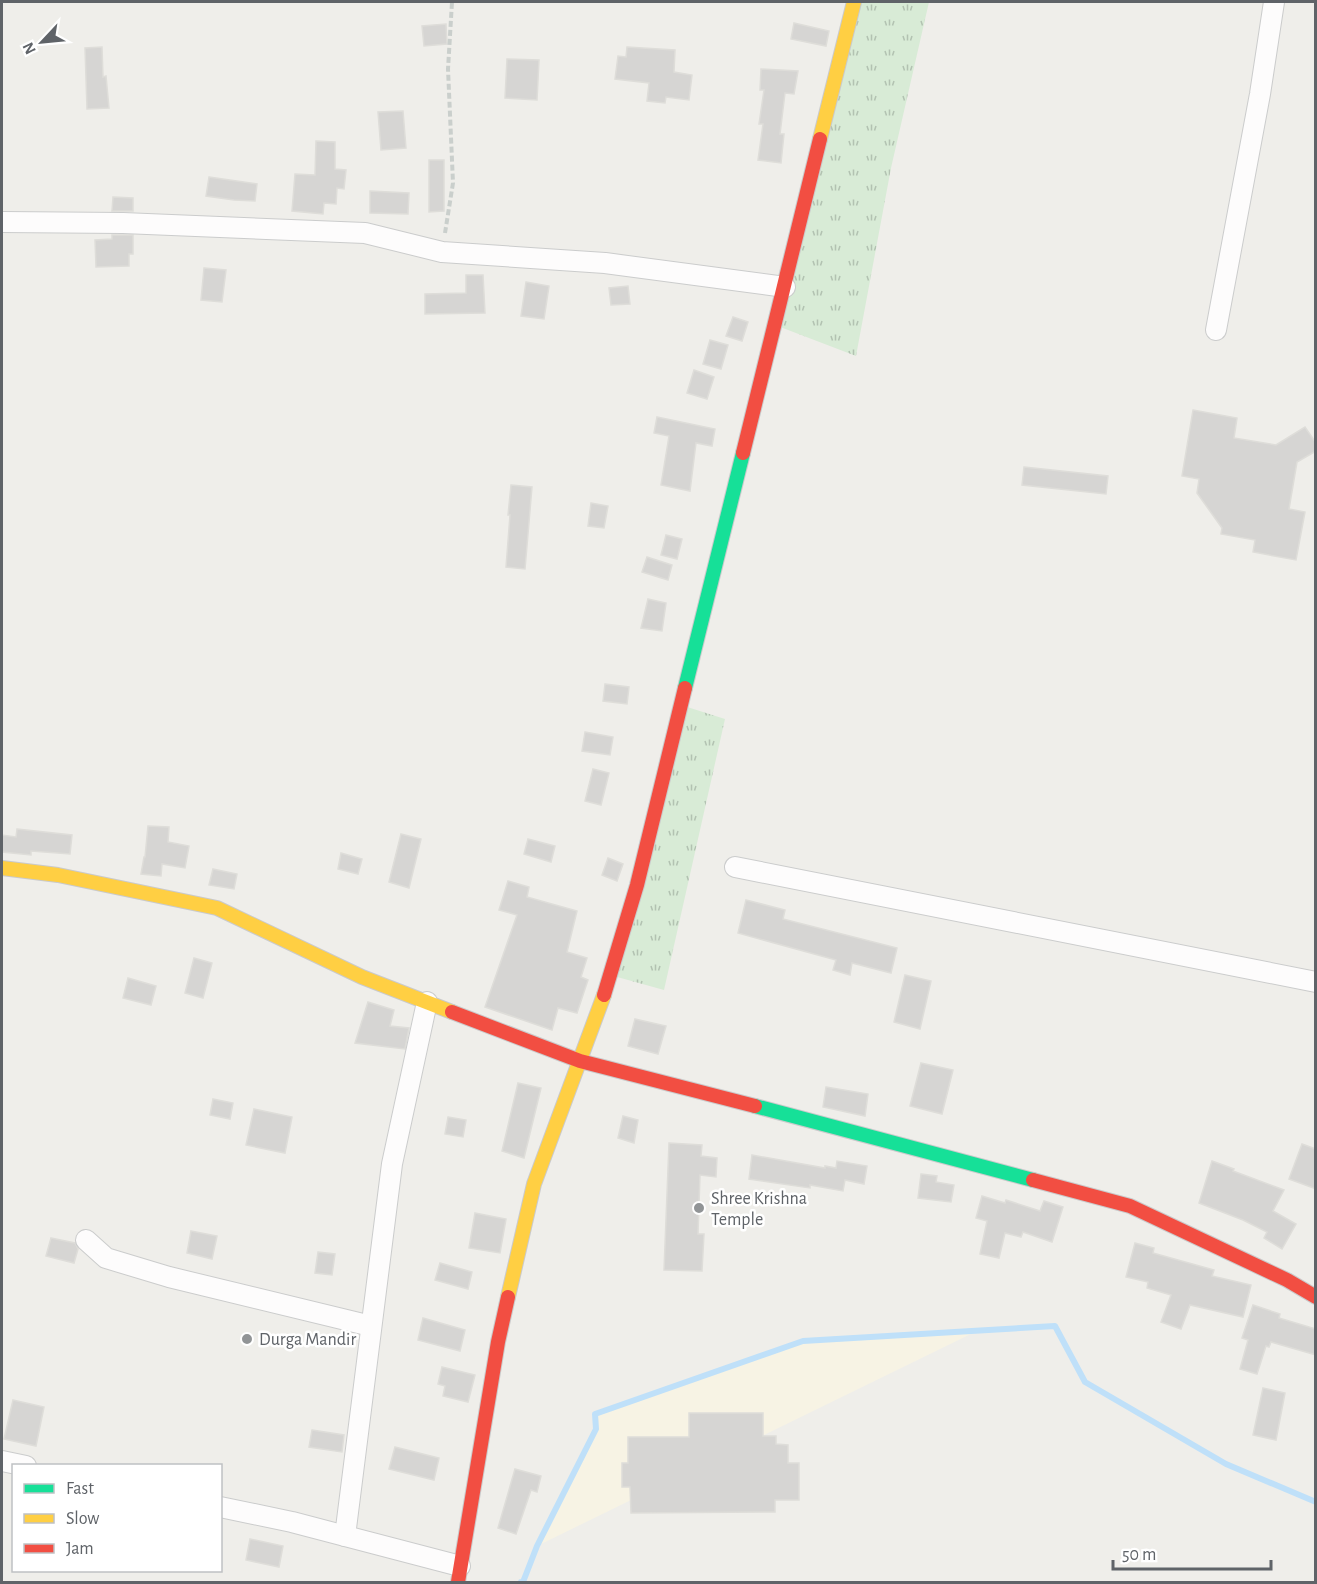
<svg xmlns="http://www.w3.org/2000/svg" width="1317" height="1584" viewBox="0 0 1317 1584" font-family="'Alegreya Sans',sans-serif">
<style>
.commercial{fill:#f7f3e4}
.grass{fill:url(#grass-tufts)}
.lines{fill:none;stroke-linecap:round;stroke-linejoin:round}
.stream{stroke:#bfe0f9;stroke-width:6}
.building{fill:#d6d5d3;stroke:#deddd9;stroke-width:1.5}
.street-casing{stroke:#cbcccc;stroke-width:22}
.fast-casing{stroke:#cacacb;stroke-width:16}
.slow-casing{stroke:#cacacb;stroke-width:16}
.jam-casing{stroke:#cacacb;stroke-width:16}
.path{stroke:#cacfcc;stroke-width:4;stroke-dasharray:6 3;stroke-linecap:butt}
.street{stroke:#fdfcfc;stroke-width:20}
.fast{stroke:#16e098;stroke-width:14}
.slow{stroke:#ffcf43;stroke-width:14}
.jam{stroke:#f24e42;stroke-width:14}
.poi-dot{fill:#919496;stroke:#fff;stroke-width:2}
.labels{text-anchor:middle;stroke-width:5;stroke-linejoin:round;paint-order:stroke}
.poi-label{font-size:18px;fill:#5f6368;stroke:#fff;text-anchor:start}
</style>
<defs>
<pattern id="grass-tufts" width="24" height="20" patternUnits="userSpaceOnUse" patternTransform="scale(1.5)"><rect width="24" height="20" fill="#d8ebd6"/><path d="M3 7l-1-3M5 7V3M7 7l1-3M15 17l-1-3M17 17v-4M19 17l1-3" fill="none" stroke="#b2c2b1"/></pattern>
</defs>
<rect width="100%" height="100%" fill="#efeeea"/>
<!-- commercial -->
<polygon class="commercial" points="979,1330 537,1546 595,1429 595,1414 803,1341"/>
<!-- grass -->
<g class="grass">
<polygon points="854,2 929,2 891,168 856,356 775,325"/>
<polygon points="681,705 725,719 664,990 610,975"/>
</g>
<g class="lines">
<!-- stream -->
<polyline class="stream" points="521,1582 523,1582 537,1546 596,1429 595,1414 803,1341 1055,1326 1085,1382 1226,1464 1316,1502"/>
</g>
<!-- building -->
<g class="building">
<polygon points="794,23 829,31 826,46 791,39"/>
<polygon points="446,24 447,44 424,46 422,26"/>
<polygon points="102,47 103,77 106,76 109,108 87,109 85,48"/>
<polygon points="627,47 675,50 674,72 692,75 689,100 666,97 665,103 647,101 649,83 615,79 618,56 626,57"/>
<polygon points="507,59 539,60 537,100 505,98"/>
<polygon points="761,69 798,71 794,94 785,93 780,134 784,134 781,163 758,160 763,124 759,124 764,90 760,90"/>
<polygon points="403,111 406,148 381,150 378,112"/>
<polygon points="316,141 335,142 335,169 346,170 344,189 337,188 336,204 324,203 323,214 292,211 295,174 315,175"/>
<polygon points="429,160 444,160 444,211 429,212"/>
<polygon points="209,177 257,184 255,201 234,200 206,196"/>
<polygon points="370,191 409,193 408,214 370,213"/>
<polygon points="113,197 133,198 133,211 112,211"/>
<polygon points="112,235 133,235 133,254 129,254 129,266 96,267 95,240 112,239"/>
<polygon points="204,268 226,270 222,302 201,300"/>
<polygon points="466,275 483,275 485,313 425,314 425,294 466,293"/>
<polygon points="526,282 549,286 544,319 521,316"/>
<polygon points="628,286 630,304 611,305 609,288"/>
<polygon points="733,317 748,322 742,341 726,336"/>
<polygon points="710,340 728,345 721,369 703,364"/>
<polygon points="694,370 714,377 707,399 687,393"/>
<polygon points="1193,410 1237,418 1234,438 1276,445 1305,427 1316,443 1316,451 1297,462 1289,509 1305,512 1296,560 1253,552 1255,540 1221,534 1222,528 1197,493 1199,479 1182,476"/>
<polygon points="657,417 715,429 712,446 696,443 690,491 661,485 669,436 654,433"/>
<polygon points="1024,467 1108,476 1106,494 1022,485"/>
<polygon points="511,485 532,487 525,569 506,567 510,515 508,515"/>
<polygon points="591,503 608,506 604,528 588,526"/>
<polygon points="666,535 682,539 677,559 661,555"/>
<polygon points="647,557 672,565 668,580 642,572"/>
<polygon points="648,599 666,603 662,631 641,628"/>
<polygon points="605,684 629,687 627,704 603,701"/>
<polygon points="585,732 613,737 610,755 582,751"/>
<polygon points="593,769 609,773 601,805 585,801"/>
<polygon points="148,826 169,827 168,842 189,846 185,868 162,864 161,876 141,874 144,857 145,857"/>
<polygon points="17,829 72,835 70,854 31,851 31,855 2,852 2,835 16,837"/>
<polygon points="401,834 421,839 409,888 389,882"/>
<polygon points="528,839 555,846 551,862 524,854"/>
<polygon points="341,853 362,859 358,874 338,869"/>
<polygon points="608,858 623,864 617,881 602,875"/>
<polygon points="213,869 237,874 234,889 209,885"/>
<polygon points="508,881 529,887 527,897 577,911 567,952 587,958 581,977 588,980 577,1013 558,1008 552,1030 485,1007 517,915 499,910"/>
<polygon points="746,900 785,910 783,919 897,948 891,973 852,963 850,975 833,970 836,960 738,933"/>
<polygon points="194,958 212,963 203,998 185,993"/>
<polygon points="905,975 931,981 920,1029 894,1022"/>
<polygon points="128,978 156,986 151,1005 123,998"/>
<polygon points="368,1002 394,1010 390,1026 409,1028 405,1049 355,1043"/>
<polygon points="635,1019 666,1026 658,1054 628,1046"/>
<polygon points="921,1063 953,1070 942,1114 910,1106"/>
<polygon points="518,1083 541,1088 524,1158 502,1151"/>
<polygon points="826,1087 868,1094 865,1116 823,1107"/>
<polygon points="213,1099 233,1103 230,1119 210,1115"/>
<polygon points="254,1109 292,1117 285,1153 246,1145"/>
<polygon points="623,1116 638,1120 634,1143 618,1138"/>
<polygon points="448,1117 466,1120 463,1137 445,1134"/>
<polygon points="669,1143 702,1145 701,1156 717,1158 716,1177 700,1175 698,1234 704,1234 702,1271 664,1270"/>
<polygon points="1302,1144 1316,1149 1316,1189 1289,1179"/>
<polygon points="752,1155 825,1168 825,1166 836,1168 837,1161 867,1166 864,1184 845,1180 843,1191 810,1185 810,1188 749,1179"/>
<polygon points="1212,1161 1234,1169 1233,1171 1284,1190 1273,1211 1296,1224 1282,1249 1264,1238 1267,1232 1243,1220 1199,1203"/>
<polygon points="921,1174 937,1176 936,1182 954,1185 951,1202 918,1198"/>
<polygon points="982,1196 1005,1203 1006,1200 1040,1211 1044,1201 1063,1207 1052,1242 1023,1232 1021,1237 1005,1233 999,1258 980,1254 987,1221 976,1218"/>
<polygon points="475,1213 506,1219 500,1253 469,1248"/>
<polygon points="191,1231 217,1236 212,1259 187,1253"/>
<polygon points="51,1238 75,1243 78,1249 74,1263 46,1256"/>
<polygon points="1135,1243 1154,1248 1153,1253 1214,1270 1212,1276 1251,1285 1243,1317 1190,1305 1181,1329 1161,1322 1171,1295 1147,1288 1148,1282 1126,1277"/>
<polygon points="318,1252 335,1254 332,1275 315,1273"/>
<polygon points="440,1263 472,1272 468,1289 435,1280"/>
<polygon points="1253,1305 1280,1314 1279,1318 1316,1329 1316,1355 1271,1342 1269,1347 1266,1346 1257,1374 1240,1369 1248,1340 1242,1338"/>
<polygon points="423,1318 465,1330 460,1351 418,1340"/>
<polygon points="442,1367 475,1375 468,1402 443,1396 445,1386 438,1384"/>
<polygon points="1263,1388 1285,1393 1276,1440 1253,1435"/>
<polygon points="13,1400 44,1407 36,1446 4,1439"/>
<polygon points="689,1413 763,1413 763,1436 776,1436 776,1444 788,1445 788,1463 799,1463 799,1500 775,1500 775,1512 631,1513 630,1487 622,1487 622,1463 628,1463 628,1437 689,1437"/>
<polygon points="312,1430 344,1435 342,1452 309,1447"/>
<polygon points="395,1447 439,1458 434,1480 389,1469"/>
<polygon points="515,1469 541,1476 537,1492 531,1490 516,1534 498,1528"/>
<polygon points="250,1539 283,1546 279,1567 246,1560"/>
</g>
<g class="lines">
<defs>
<g id="street">
<polyline points="2,222 123,223 365,233 442,252 605,263 785,287"/>
<polyline points="1216,330 1260,94 1274,2"/>
<polyline points="735,867 1316,982"/>
<polyline points="86,1240 106,1258 169,1277 371,1326"/>
<polyline points="2,1461 26,1466"/>
<polyline points="220,1507 292,1522 460,1566"/>
<polyline points="345,1536 392,1164 427,1002"/>
</g>
<g id="fast">
<polyline points="685,688 743,453"/>
<polyline points="755,1106 1033,1180"/>
</g>
<g id="slow">
<polyline points="820,139 854,2"/>
<polyline points="2,868 58,875 217,908 362,977 452,1012"/>
<polyline points="508,1297 534,1184 604,995"/>
</g>
<g id="jam">
<polyline points="743,453 820,139"/>
<polyline points="604,995 637,885 685,688"/>
<polyline points="452,1012 580,1061 755,1106"/>
<polyline points="1033,1180 1130,1206 1287,1280 1316,1297"/>
<polyline points="458,1582 498,1342 508,1297"/>
</g>
</defs>
<!-- street casing -->
<use href="#street" class="street-casing"/>
<!-- fast casing -->
<use href="#fast" class="fast-casing"/>
<!-- slow casing -->
<use href="#slow" class="slow-casing"/>
<!-- jam casing -->
<use href="#jam" class="jam-casing"/>
<!-- path -->
<polyline class="path" points="445,233 453,183 448,69 452,2"/>
<!-- street -->
<use href="#street" class="street"/>
<!-- fast -->
<use href="#fast" class="fast"/>
<!-- slow -->
<use href="#slow" class="slow"/>
<!-- jam -->
<use href="#jam" class="jam"/>
</g>
<!-- markers -->
<g class="poi-dot">
<circle cx="699" cy="1208" r="6"/>
<circle cx="247" cy="1339" r="6"/>
</g>
<g class="labels">
<!-- poi labels -->
<g class="poi-label">
<text x="711" y="1204">Shree Krishna<tspan x="711" dy="21">Temple</tspan></text>
<text x="259" y="1345">Durga Mandir</text>
</g>
</g>
<!-- border -->
<rect width="1317" height="1584" fill="none" stroke="#5f6368" stroke-width="6"/>
<!-- legend -->
<rect x="12" y="1464" width="210" height="108" fill="#ffffff" stroke="#bfc1c3" stroke-width="1.5"/>
<rect x="24" y="1484" width="30" height="9" fill="#16e098" stroke="#bfc1c3" stroke-width="1.5"/>
<text x="66" y="1494" font-size="18" fill="#5f6368">Fast</text>
<rect x="24" y="1514" width="30" height="9" fill="#ffcf43" stroke="#bfc1c3" stroke-width="1.5"/>
<text x="66" y="1524" font-size="18" fill="#5f6368">Slow</text>
<rect x="24" y="1544" width="30" height="9" fill="#f24e42" stroke="#bfc1c3" stroke-width="1.5"/>
<text x="66" y="1554" font-size="18" fill="#5f6368">Jam</text>
<!-- north arrow -->
<g transform="translate(42 42) rotate(244)" stroke="#ffffff" stroke-width="4.5" paint-order="stroke">
<path d="M0-4.5L10 22L0 15L-10 22Z" fill="#5f6368"/>
<text y="-9" font-size="16" font-weight="bold" text-anchor="middle" fill="#5f6368">N</text>
</g>
<!-- scale -->
<path d="M1113 1560v9h158v-9" fill="none" stroke="#5f6368" stroke-width="3"/>
<text x="1122" y="1560" font-size="18" fill="#5f6368" stroke="#ffffff" stroke-width="4.5" paint-order="stroke">50 m</text>
</svg>
